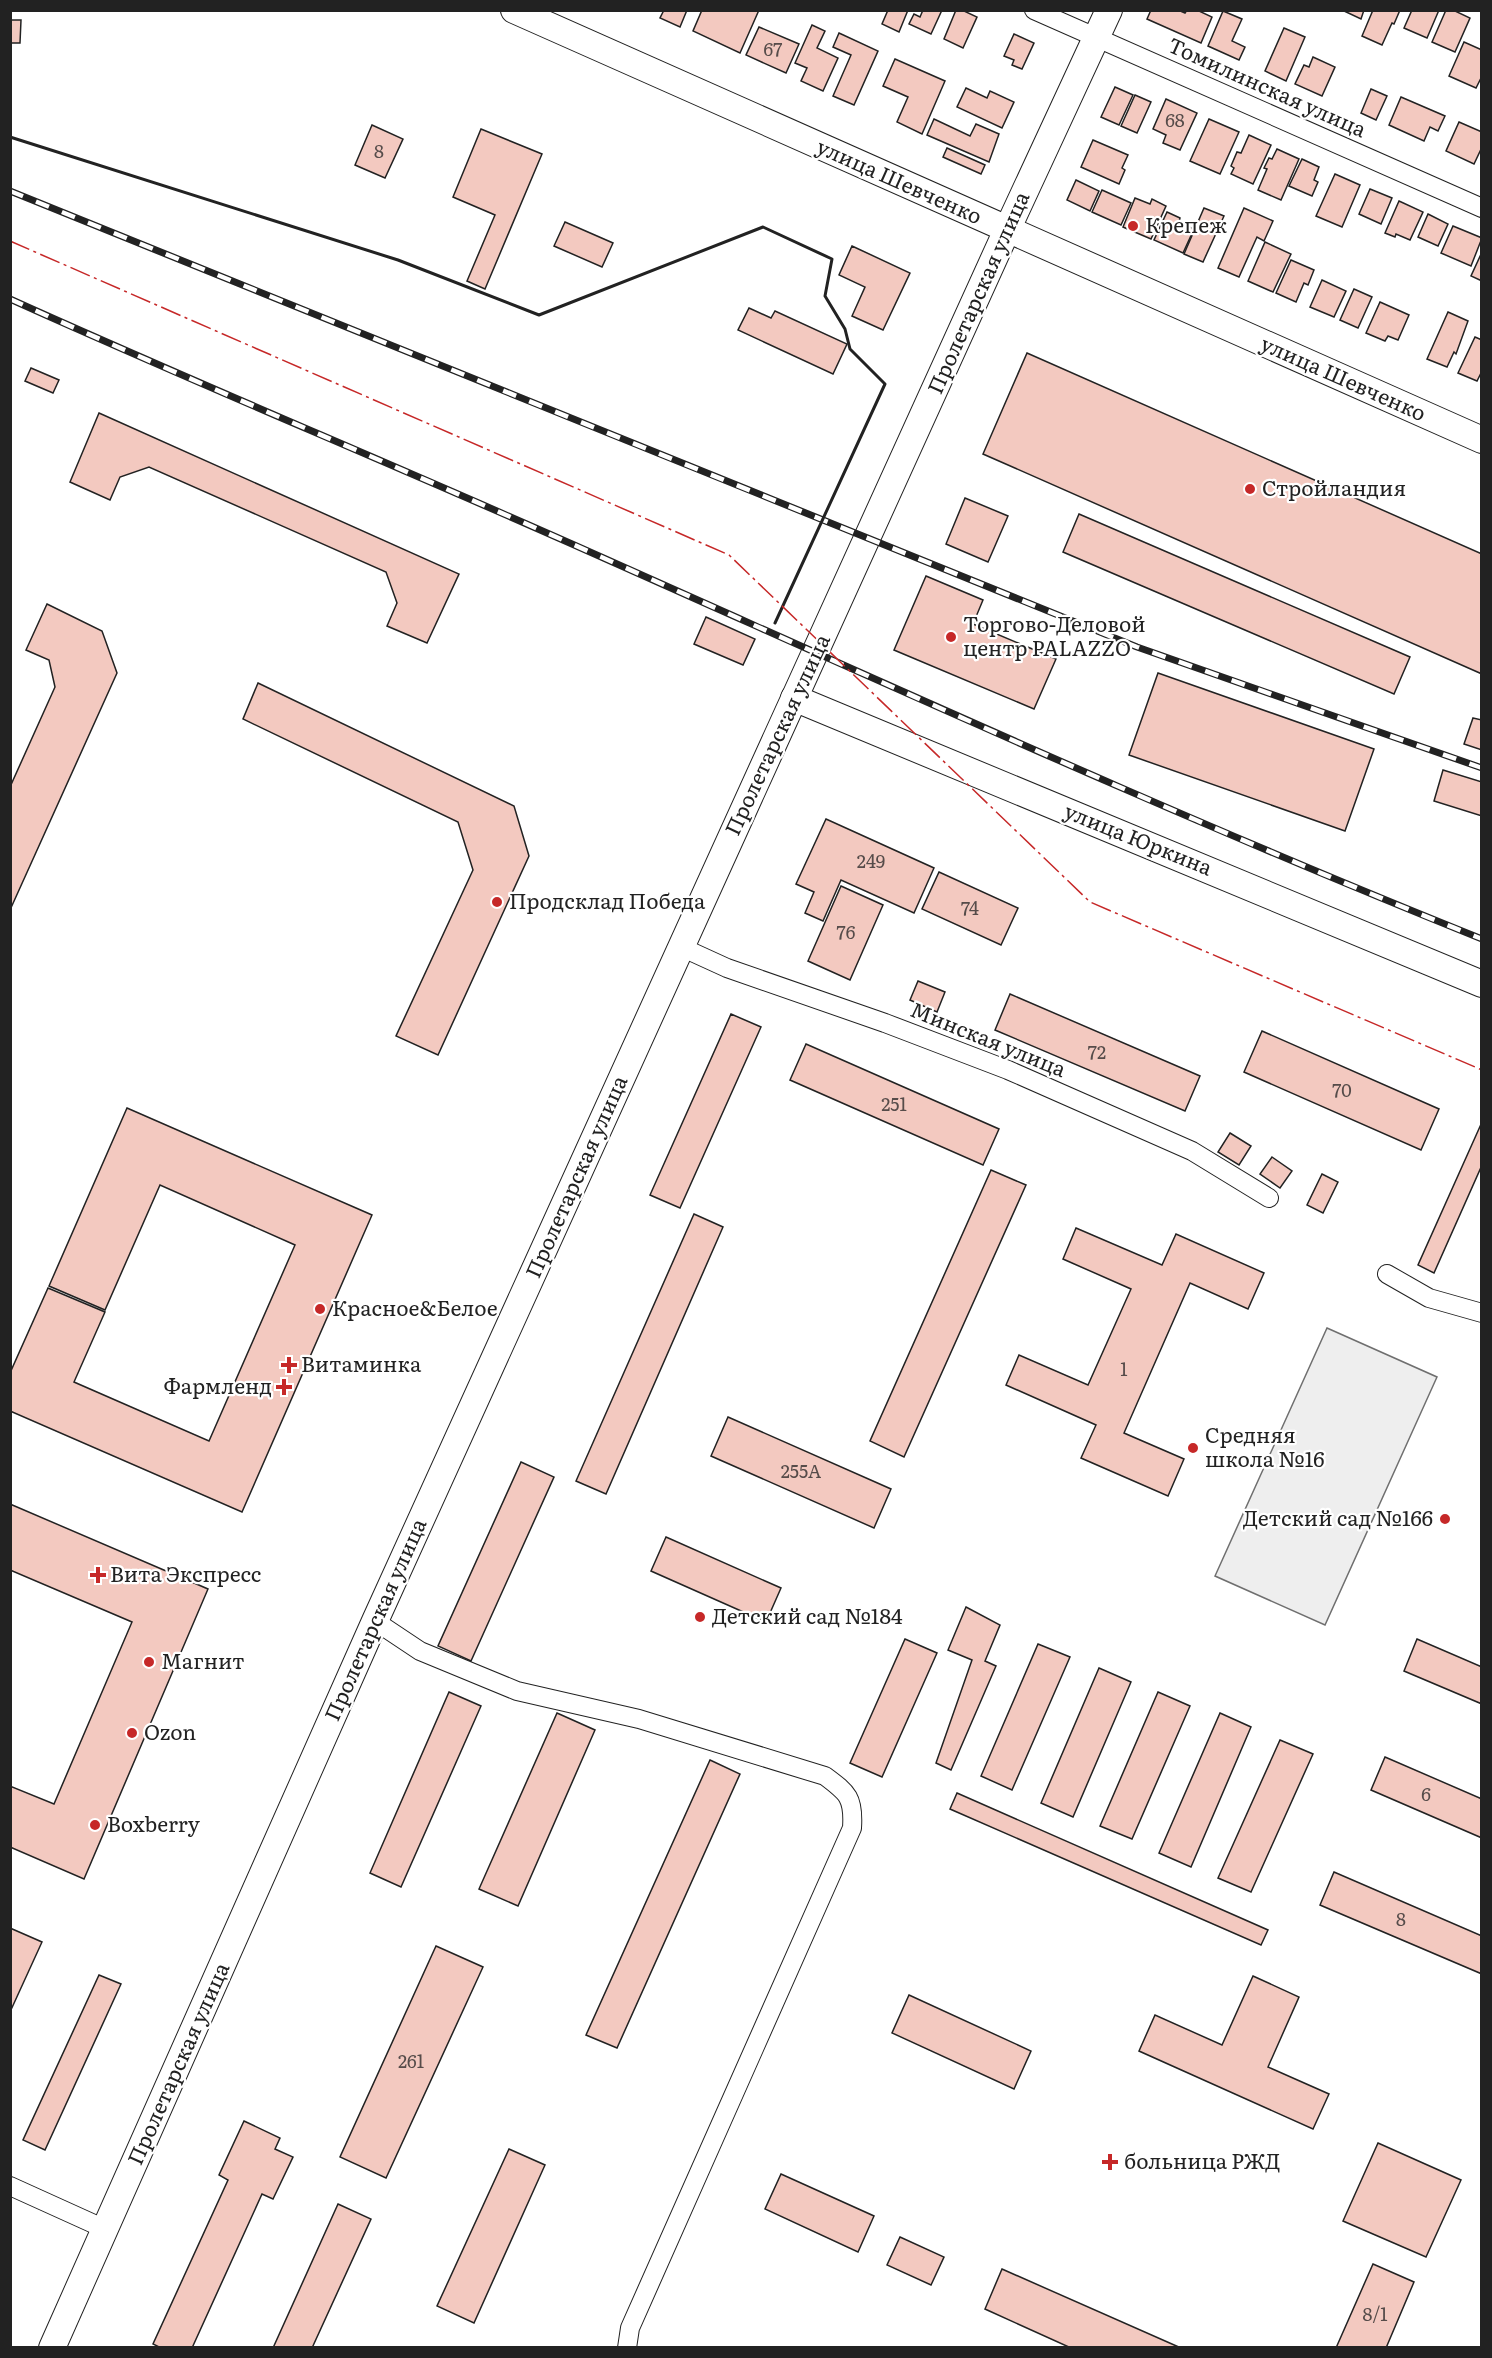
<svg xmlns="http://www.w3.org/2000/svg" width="1492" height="2358" viewBox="0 0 1492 2358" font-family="Literata,serif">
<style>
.green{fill:#eee;stroke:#6f6f6f;stroke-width:1.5}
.building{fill:#f3c9c0;stroke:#222;stroke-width:1.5}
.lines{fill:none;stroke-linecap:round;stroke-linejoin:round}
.street-casing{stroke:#222;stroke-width:20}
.secondary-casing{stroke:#222;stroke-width:28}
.street{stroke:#fff;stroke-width:18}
.secondary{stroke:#fff;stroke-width:26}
.rail-casing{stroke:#222;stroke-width:7}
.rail{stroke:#fff;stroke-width:4.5;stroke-dasharray:14;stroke-linecap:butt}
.wall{stroke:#222;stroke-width:3}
.power{stroke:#c62828;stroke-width:1.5;stroke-dasharray:21 4.5 3 4.5;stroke-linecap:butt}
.poi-dot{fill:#c62828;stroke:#fff;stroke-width:2}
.labels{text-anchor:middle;stroke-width:4.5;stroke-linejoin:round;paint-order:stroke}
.number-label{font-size:18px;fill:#564c4a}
.street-label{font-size:21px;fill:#222;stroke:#fff}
.poi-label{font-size:21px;fill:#222;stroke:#fff;text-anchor:start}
</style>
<rect width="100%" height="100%" fill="#fff"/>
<!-- green -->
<polygon class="green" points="1327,1328 1437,1377 1325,1625 1215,1576"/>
<!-- building -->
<g class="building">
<polygon points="664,10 687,10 680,27 660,18"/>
<polygon points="702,10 759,10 740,53 693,31"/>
<polygon points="888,10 908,10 899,32 882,24"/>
<polygon points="923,10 942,10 931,34 909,24 914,14 920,17"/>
<polygon points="956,10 962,10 977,17 963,48 944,39"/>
<polygon points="1151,10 1178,10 1185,13 1187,10 1197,10 1212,17 1201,43 1147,19"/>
<polygon points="1342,10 1364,10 1361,19"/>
<polygon points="1373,10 1400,10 1394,24 1392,23 1382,45 1362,36"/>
<polygon points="1412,10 1439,10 1427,38 1404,28"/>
<polygon points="1446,10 1453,10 1470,18 1455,52 1432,42"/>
<polygon points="1223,11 1242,19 1232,41 1245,47 1239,60 1208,46"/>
<polygon points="10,20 21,20 20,43 10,43"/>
<polygon points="812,25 825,31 817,48 838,58 823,91 801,81 807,68 795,63"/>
<polygon points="759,27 799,44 786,73 746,55"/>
<polygon points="1284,28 1305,37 1286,81 1265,71"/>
<polygon points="839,33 878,51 854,105 833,96 851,55 833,47"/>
<polygon points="1014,34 1034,43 1022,69 1012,65 1014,60 1004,56"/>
<polygon points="1464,42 1482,50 1482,76 1476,88 1449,76"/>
<polygon points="1313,57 1335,67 1322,96 1295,84 1304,65 1309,67"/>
<polygon points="895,59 945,81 922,134 897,122 908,97 883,86"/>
<polygon points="1115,87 1133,95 1119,125 1101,117"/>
<polygon points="966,88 987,98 990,91 1014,102 1002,128 957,107"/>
<polygon points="1371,89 1387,96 1376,120 1361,113"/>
<polygon points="1135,95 1151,102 1137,133 1121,126"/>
<polygon points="1401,97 1445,116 1438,131 1430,127 1424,141 1389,125"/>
<polygon points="1166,99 1197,113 1180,150 1163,143 1166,135 1153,129"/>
<polygon points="934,119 970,136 976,124 999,134 989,162 927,135"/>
<polygon points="1209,119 1239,132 1220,174 1190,161"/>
<polygon points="1459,122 1482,132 1482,147 1474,164 1446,151"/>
<polygon points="372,125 403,139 385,178 355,165"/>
<polygon points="481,129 542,154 485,289 467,281 495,215 453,197"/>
<polygon points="1249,135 1271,145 1253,184 1231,174 1234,168 1231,166 1237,152 1241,153"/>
<polygon points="1093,140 1128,155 1122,168 1125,170 1119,184 1081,167"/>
<polygon points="947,148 985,165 981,174 943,157"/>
<polygon points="1277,149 1299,159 1281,200 1258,190 1267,169 1264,168 1269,158 1272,159"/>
<polygon points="1302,159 1319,167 1314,180 1318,182 1312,196 1289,186"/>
<polygon points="1335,174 1360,185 1342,227 1316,216"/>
<polygon points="1076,180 1099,191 1090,211 1067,200"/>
<polygon points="1370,189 1392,198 1381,224 1359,214"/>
<polygon points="1102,190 1131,203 1121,225 1092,212"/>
<polygon points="1135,198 1150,204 1152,199 1166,206 1151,239 1123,227"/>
<polygon points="1399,201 1423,212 1410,240 1396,234 1395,237 1385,233"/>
<polygon points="1204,208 1224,216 1203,262 1184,254"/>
<polygon points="1244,208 1273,221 1264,241 1257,237 1239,277 1218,268"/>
<polygon points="1167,212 1180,218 1179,222 1194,229 1183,253 1154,240"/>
<polygon points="1428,214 1448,224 1438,246 1418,237"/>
<polygon points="565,222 613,243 602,267 554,246"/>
<polygon points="1453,226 1482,238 1471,266 1441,253"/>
<polygon points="1265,242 1291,254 1273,292 1248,281"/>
<polygon points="852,246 910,273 883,330 852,316 865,287 839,275"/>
<polygon points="1482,252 1482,281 1471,276"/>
<polygon points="1291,260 1314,270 1308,285 1304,283 1296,302 1276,293"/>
<polygon points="1322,280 1346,291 1334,317 1310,307"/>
<polygon points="1354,289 1372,297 1358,328 1340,320"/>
<polygon points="1380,302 1409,315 1398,340 1388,336 1385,341 1366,333"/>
<polygon points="749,308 771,318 775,311 847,344 833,374 738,330"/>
<polygon points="1448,312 1468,321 1456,354 1454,352 1447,367 1427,359"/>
<polygon points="1475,337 1482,340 1482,371 1477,381 1458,373"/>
<polygon points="1027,353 1482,554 1482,674 983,454"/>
<polygon points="31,368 59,380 53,393 25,381"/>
<polygon points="99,413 459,574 427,643 387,626 397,603 386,572 149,467 120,477 110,500 70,482"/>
<polygon points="965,498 1008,516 988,562 946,544"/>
<polygon points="1079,514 1410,657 1394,694 1063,552"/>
<polygon points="926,576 983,600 973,624 1056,659 1034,709 894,650"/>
<polygon points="47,604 102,631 117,673 10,910 10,787 55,687 49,660 26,650"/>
<polygon points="706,617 755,639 743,665 694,644"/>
<polygon points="1158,673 1374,749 1345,831 1129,755"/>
<polygon points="258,683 514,806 529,856 438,1055 396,1036 473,870 458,822 243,719"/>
<polygon points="1473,718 1482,720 1482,750 1464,744"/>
<polygon points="1443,770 1482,782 1482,816 1434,801"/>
<polygon points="826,819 934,868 914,913 841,880 823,921 805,913 814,892 796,884"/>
<polygon points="939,872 1018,908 1001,945 922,909"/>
<polygon points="841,886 883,905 850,980 808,961"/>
<polygon points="918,981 945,992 937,1012 910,1000"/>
<polygon points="1010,994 1200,1076 1185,1111 995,1030"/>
<polygon points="731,1014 761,1027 680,1208 650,1195"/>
<polygon points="1262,1031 1439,1109 1421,1150 1244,1072"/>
<polygon points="806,1044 999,1129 983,1165 790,1080"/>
<polygon points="127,1108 372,1215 242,1512 10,1411 10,1373 48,1288 105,1312 74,1382 209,1441 295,1245 160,1185 105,1310 49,1286"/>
<polygon points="1482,1122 1482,1165 1434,1273 1418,1265"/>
<polygon points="1230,1133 1251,1146 1239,1165 1218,1152"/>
<polygon points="1272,1157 1292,1171 1280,1188 1260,1174"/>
<polygon points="991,1170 1026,1185 904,1457 870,1441"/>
<polygon points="1322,1174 1338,1182 1323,1213 1307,1205"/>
<polygon points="694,1214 723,1227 606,1494 576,1481"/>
<polygon points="1076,1228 1162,1265 1176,1234 1264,1273 1248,1309 1190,1283 1124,1433 1184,1459 1168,1496 1081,1458 1096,1425 1006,1385 1019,1355 1088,1385 1131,1289 1063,1259"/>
<polygon points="728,1417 891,1489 874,1528 711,1456"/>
<polygon points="521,1462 554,1477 471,1661 438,1646"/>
<polygon points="10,1504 208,1589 84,1879 10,1847 10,1786 54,1804 132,1622 10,1570"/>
<polygon points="666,1537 781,1588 766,1622 651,1571"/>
<polygon points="966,1607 1000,1625 985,1661 996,1666 951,1770 936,1763 972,1660 948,1650"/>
<polygon points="905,1639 937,1653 882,1777 850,1763"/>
<polygon points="1417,1639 1482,1667 1482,1704 1404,1671"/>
<polygon points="1038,1644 1070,1657 1012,1790 981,1776"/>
<polygon points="1099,1668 1131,1682 1073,1817 1041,1803"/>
<polygon points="449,1692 481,1706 401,1887 370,1873"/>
<polygon points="1158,1692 1190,1706 1132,1839 1100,1826"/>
<polygon points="557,1713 595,1730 518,1906 479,1889"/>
<polygon points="1220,1713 1251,1727 1191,1867 1159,1853"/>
<polygon points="1280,1740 1313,1754 1251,1892 1218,1878"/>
<polygon points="1385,1757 1482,1799 1482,1838 1371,1790"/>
<polygon points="710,1760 740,1774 617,2048 586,2035"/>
<polygon points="957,1793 1268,1930 1261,1945 950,1809"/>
<polygon points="1334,1872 1482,1936 1482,1974 1320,1905"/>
<polygon points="10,1928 42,1942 10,2012"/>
<polygon points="436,1946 483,1967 386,2178 340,2157"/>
<polygon points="99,1975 121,1984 45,2150 23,2140"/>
<polygon points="1253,1976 1299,1997 1268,2067 1329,2094 1313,2129 1139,2051 1155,2015 1222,2045"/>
<polygon points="909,1995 1031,2051 1014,2089 892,2033"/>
<polygon points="244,2121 280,2138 275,2149 293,2157 273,2199 262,2194 192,2348 161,2348 153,2344 228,2180 219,2175"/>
<polygon points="1378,2143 1461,2180 1426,2257 1343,2221"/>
<polygon points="509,2149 545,2165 474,2323 437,2306"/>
<polygon points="781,2174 874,2216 858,2252 765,2209"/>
<polygon points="338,2204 371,2219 312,2348 273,2348"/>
<polygon points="900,2237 944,2257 931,2285 887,2265"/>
<polygon points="1373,2264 1414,2282 1386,2348 1336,2348"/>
<polygon points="1002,2269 1181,2348 1071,2348 985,2309"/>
</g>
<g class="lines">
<defs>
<g id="street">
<polyline points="1034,10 1482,208"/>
<polyline points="681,947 727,968 885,1023 1008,1070 1192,1151 1269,1198"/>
<polyline points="1387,1274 1429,1298 1482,1313"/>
<path d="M375,1621L420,1651L517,1691L639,1719L825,1776C848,1793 854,1798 852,1828L630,2328L627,2348"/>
<polyline points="10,2186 105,2229"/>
</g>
<g id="secondary">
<polyline points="514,10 1482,440"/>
<polyline points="794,698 1482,984"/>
<polyline points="52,2348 375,1621 1007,230 1109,10"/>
</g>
</defs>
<!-- street casing -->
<use href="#street" class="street-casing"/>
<!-- secondary casing -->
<use href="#secondary" class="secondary-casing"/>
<!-- street -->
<use href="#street" class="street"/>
<!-- secondary -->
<use href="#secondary" class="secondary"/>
<defs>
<g id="rail">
<polyline points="10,191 1137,647 1482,768"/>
<path d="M10,299C196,383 385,461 572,544C874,678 1175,816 1482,939"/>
</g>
</defs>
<!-- rail casing -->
<use href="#rail" class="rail-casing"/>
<!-- rail -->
<use href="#rail" class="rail"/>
<!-- wall -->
<polyline class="wall" points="10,137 398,260 539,315 763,227 832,259 825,296 845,329 850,349 885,384 775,623"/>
<!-- power -->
<polyline class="power" points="10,241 729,555 1090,902 1482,1070"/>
</g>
<!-- markers -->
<g class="poi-dot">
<circle cx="1133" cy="226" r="6"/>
<circle cx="1250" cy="489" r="6"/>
<circle cx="951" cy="637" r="6"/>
<circle cx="497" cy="902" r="6"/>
<circle cx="320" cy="1309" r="6"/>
<path d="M286 1356h6v6h6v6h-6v6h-6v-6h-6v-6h6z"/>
<path d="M281 1378h6v6h6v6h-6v6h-6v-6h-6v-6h6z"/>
<circle cx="1193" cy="1448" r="6"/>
<circle cx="1445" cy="1519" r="6"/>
<path d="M95 1566h6v6h6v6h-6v6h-6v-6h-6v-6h6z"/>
<circle cx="700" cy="1617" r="6"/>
<circle cx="149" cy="1662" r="6"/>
<circle cx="132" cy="1733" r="6"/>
<circle cx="95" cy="1825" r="6"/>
<path d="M1107 2153h6v6h6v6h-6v6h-6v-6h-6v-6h6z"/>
</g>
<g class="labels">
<!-- number labels -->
<g class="number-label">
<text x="773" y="56">67</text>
<text x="1175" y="127">68</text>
<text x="379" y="158">8</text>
<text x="871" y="868">249</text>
<text x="970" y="915">74</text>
<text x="846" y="939">76</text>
<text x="1097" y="1059">72</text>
<text x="1342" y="1097">70</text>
<text x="894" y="1111">251</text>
<text x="1124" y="1376">1</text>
<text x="801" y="1478">255А</text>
<text x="1426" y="1801">6</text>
<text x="1401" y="1926">8</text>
<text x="411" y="2068">261</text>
<text x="1375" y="2321">8/1</text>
</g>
<!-- street labels -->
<g class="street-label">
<text transform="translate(1267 88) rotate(24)" y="7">Томилинская улица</text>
<text transform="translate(899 182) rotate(24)" y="7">улица Шевченко</text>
<text transform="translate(979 293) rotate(-66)" y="7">Пролетарская улица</text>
<text transform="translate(1343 379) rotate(24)" y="7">улица Шевченко</text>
<text transform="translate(778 735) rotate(-65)" y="7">Пролетарская улица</text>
<text transform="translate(1138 840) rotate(22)" y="7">улица Юркина</text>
<text transform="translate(988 1040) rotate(22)" y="7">Минская улица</text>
<text transform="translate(577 1177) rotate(-66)" y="7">Пролетарская улица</text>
<text transform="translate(376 1620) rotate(-66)" y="7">Пролетарская улица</text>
<text transform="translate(179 2064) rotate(-66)" y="7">Пролетарская улица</text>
</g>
<!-- poi labels -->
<g class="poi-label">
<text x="1145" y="233">Крепеж</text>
<text x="1262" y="496">Стройландия</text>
<text x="963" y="632">Торгово-Деловой<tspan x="963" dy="24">центр PALAZZO</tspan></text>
<text x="509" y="909">Продсклад Победа</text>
<text x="332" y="1316">Красное&amp;Белое</text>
<text x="301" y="1372">Витаминка</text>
<text x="272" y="1394" text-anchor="end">Фармленд</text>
<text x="1205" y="1443">Средняя<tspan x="1205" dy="24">школа №16</tspan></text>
<text x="1433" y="1526" text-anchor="end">Детский сад №166</text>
<text x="110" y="1582">Вита Экспресс</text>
<text x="712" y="1624">Детский сад №184</text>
<text x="161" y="1669">Магнит</text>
<text x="144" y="1740">Ozon</text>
<text x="107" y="1832">Boxberry</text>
<text x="1124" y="2169">больница РЖД</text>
</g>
</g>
<!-- border -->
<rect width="1492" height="2358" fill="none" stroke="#222222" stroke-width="24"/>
</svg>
